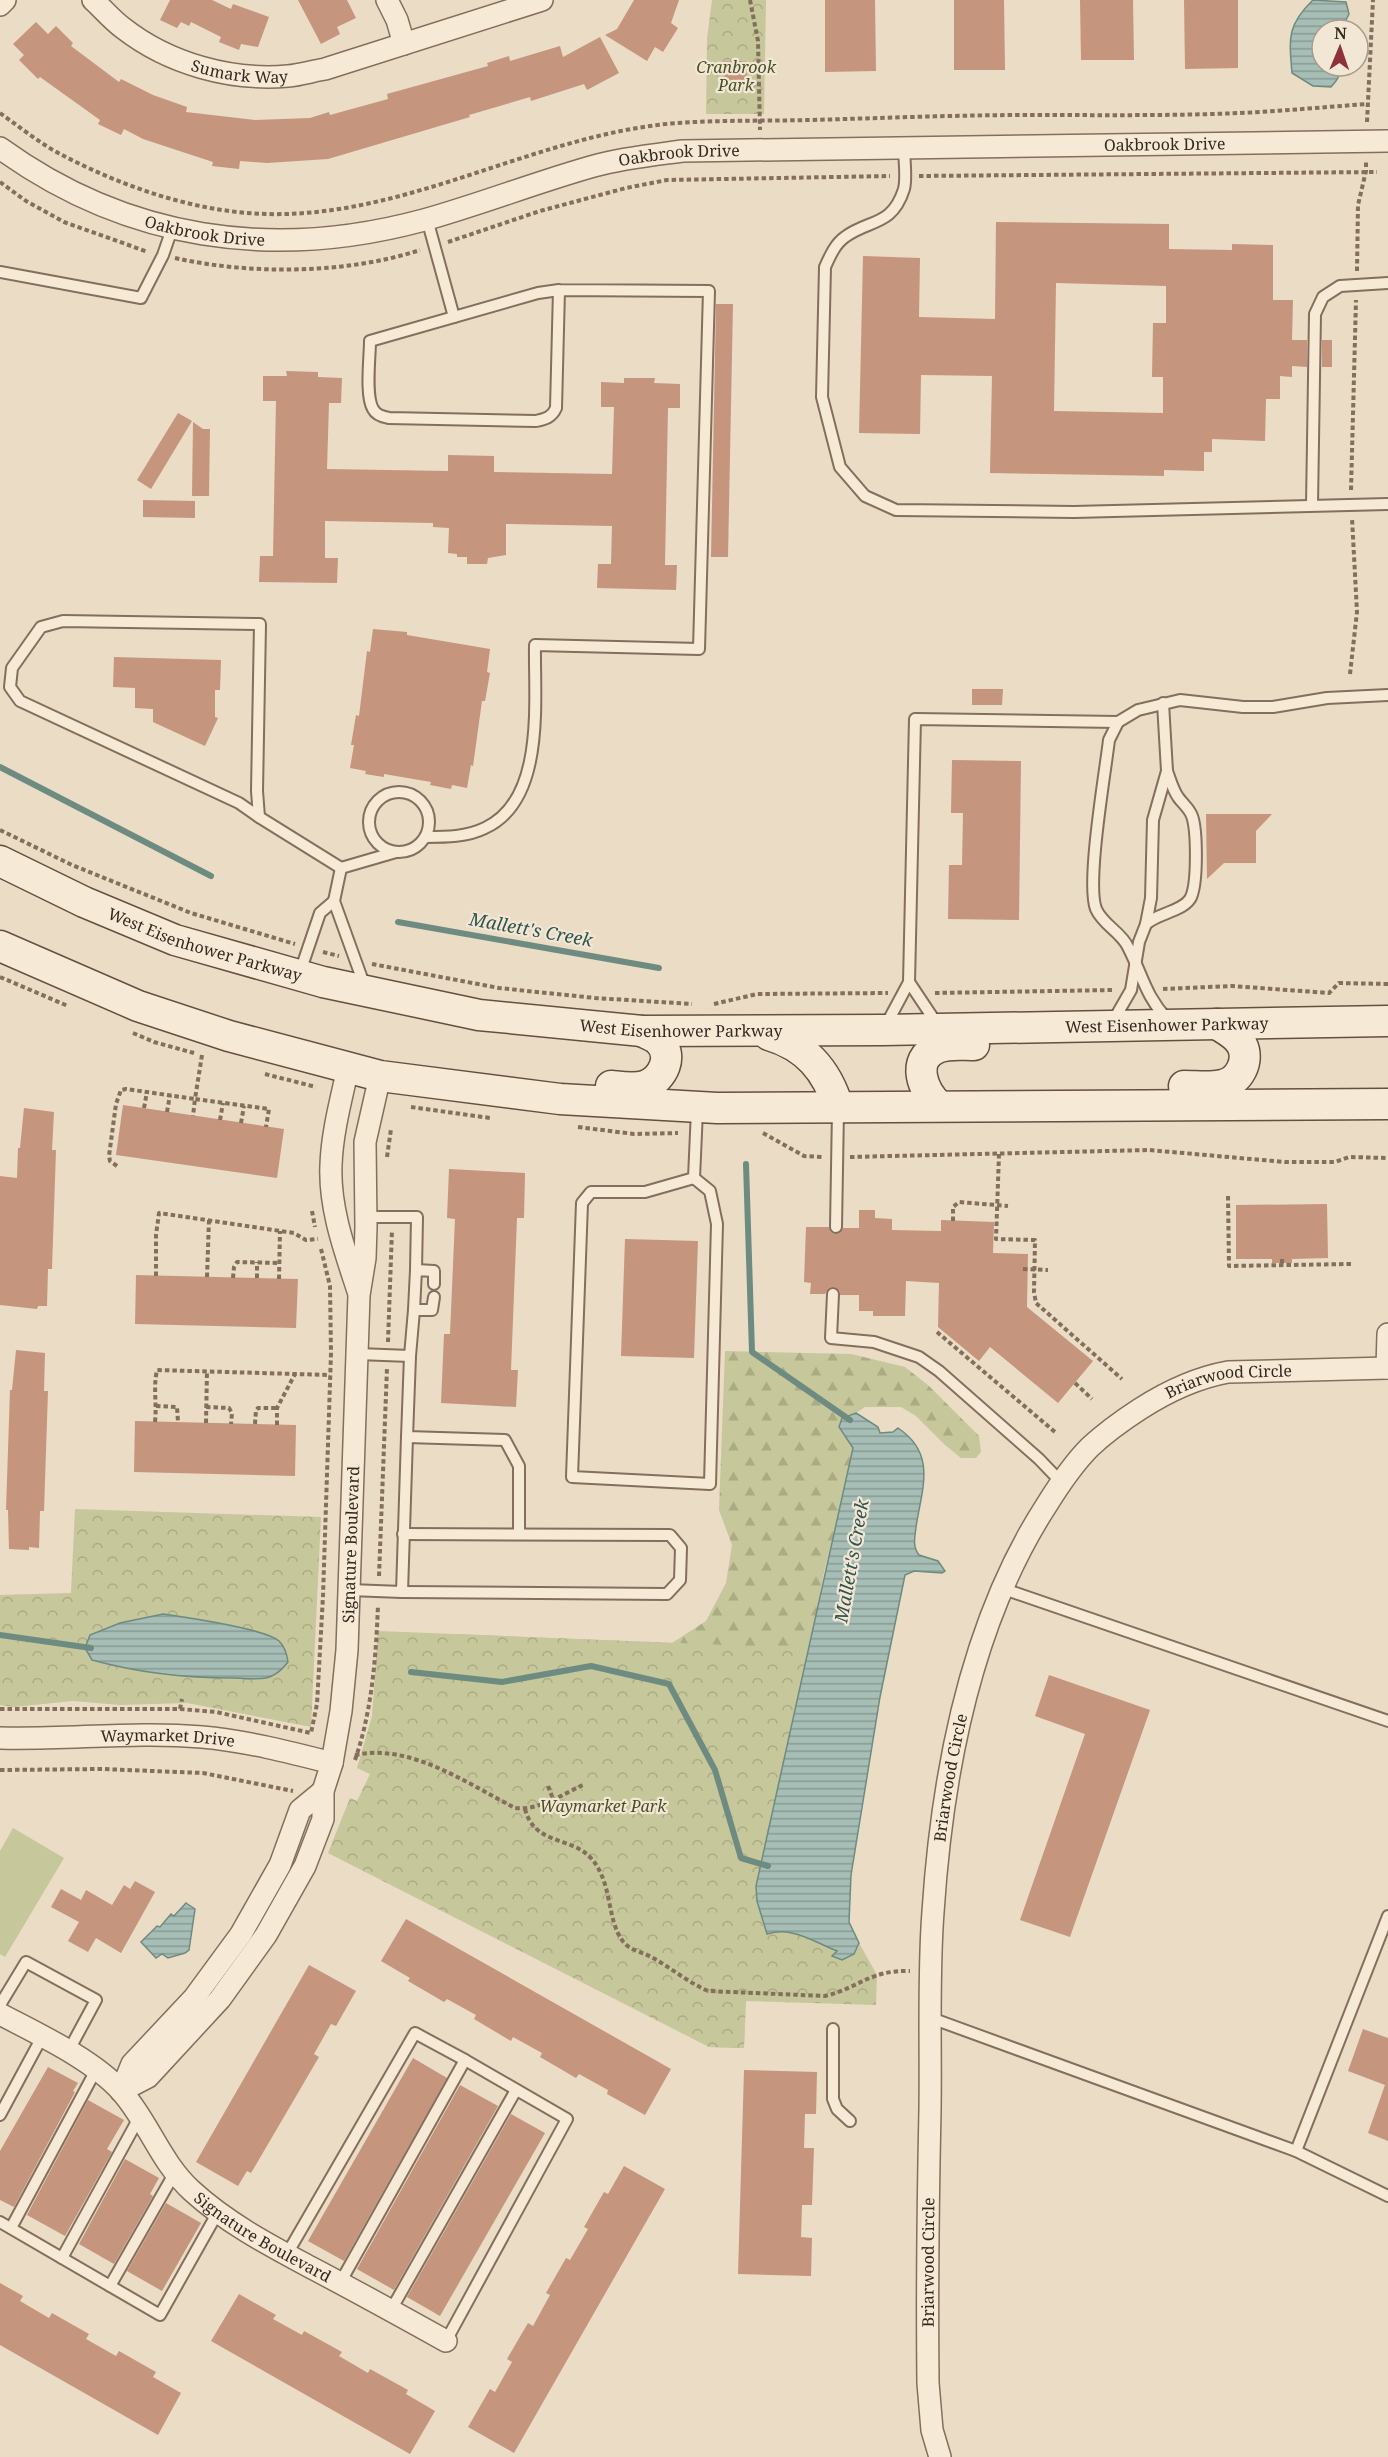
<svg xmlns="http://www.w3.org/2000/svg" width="1388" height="2457" viewBox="0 0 1388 2457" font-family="'Noto Serif',serif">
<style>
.forest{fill:url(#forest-firs)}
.park{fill:url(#park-crowns)}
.garden{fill:#c6c79a}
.water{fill:url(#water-rules);stroke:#6e8b81;stroke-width:1.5}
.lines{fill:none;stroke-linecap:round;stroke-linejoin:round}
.stream{stroke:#6e8b81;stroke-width:6}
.building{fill:#c5957e;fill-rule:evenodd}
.lane-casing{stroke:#846e5c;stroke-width:14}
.street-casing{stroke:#846e5c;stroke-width:24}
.secondary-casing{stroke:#654f40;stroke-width:33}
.path{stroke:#846e5c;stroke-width:4;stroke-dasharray:4.5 3;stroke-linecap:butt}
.lane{stroke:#f6ead7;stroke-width:10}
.street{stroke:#f6ead7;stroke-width:21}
.secondary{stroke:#f6ead7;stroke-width:30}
.labels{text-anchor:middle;stroke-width:4.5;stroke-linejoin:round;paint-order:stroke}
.park-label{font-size:16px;font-style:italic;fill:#495027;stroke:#f2e7d4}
.street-label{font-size:16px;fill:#35281f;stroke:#f2e7d4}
.water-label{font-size:18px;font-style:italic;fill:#30534e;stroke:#f2e7d4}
</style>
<defs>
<pattern id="forest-firs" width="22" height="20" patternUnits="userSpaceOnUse" patternTransform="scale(1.5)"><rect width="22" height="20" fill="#c6c79a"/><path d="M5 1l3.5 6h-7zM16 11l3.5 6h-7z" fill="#abab84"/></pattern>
<pattern id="park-crowns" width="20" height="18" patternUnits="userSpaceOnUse" patternTransform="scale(1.5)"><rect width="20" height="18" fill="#c6c79a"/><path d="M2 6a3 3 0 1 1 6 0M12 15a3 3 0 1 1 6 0" fill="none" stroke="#abab84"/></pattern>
<pattern id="water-rules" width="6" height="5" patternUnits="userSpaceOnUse" patternTransform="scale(1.5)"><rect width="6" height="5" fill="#a6beb5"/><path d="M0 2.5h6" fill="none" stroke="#889a93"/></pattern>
</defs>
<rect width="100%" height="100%" fill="#eadcc5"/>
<!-- forest -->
<polygon class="forest" points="725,1351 851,1354 905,1367 929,1386 979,1436 981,1452 976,1458 961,1458 945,1445 916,1416 901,1407 865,1407 856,1413 848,1415 839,1427 853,1448 840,1511 824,1572 746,1989 744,2048 709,2047 456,1634 672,1643 706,1621 726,1583 732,1545 719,1510"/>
<!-- park -->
<g class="park">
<polygon points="712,0 766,0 764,114 706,114 707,39"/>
<polygon points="75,1509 321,1517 311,1727 187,1703 120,1705 73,1701 14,1707 0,1705 0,1595 71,1593"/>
<path d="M378,1631L729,1645L807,1653L756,1886L776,1931C800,1931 817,1943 838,1951L833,1956L858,1948L859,1943L877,1975L876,2005L746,2001L744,2048L709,2047L328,1853L350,1798L357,1801L370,1774L357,1768L372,1716Z"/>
</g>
<!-- garden -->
<polygon class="garden" points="13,1828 64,1858 5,1957 0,1954 0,1851"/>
<!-- water -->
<g class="water">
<path d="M1313,0L1346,2L1349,14L1341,30H1322V66H1338C1342,75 1337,80 1331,87L1313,86L1292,73C1289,38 1287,25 1313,0Z"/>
<path d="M856,1413L878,1427L880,1433L893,1432L898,1428C937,1454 922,1488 916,1527C915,1537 912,1546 919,1555L938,1561L945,1571L942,1573L914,1571L905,1575L880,1697L851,1875L849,1922L859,1943L854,1954L842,1960L832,1956L837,1951C814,1942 793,1926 767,1934L757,1901L756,1886L853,1448L839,1427L842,1418Z"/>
<path d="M163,1614C184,1617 265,1629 279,1641C285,1647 287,1654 288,1662C282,1670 275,1676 266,1678C256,1680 243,1678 233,1678C185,1678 139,1673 92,1660L85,1648L90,1635L120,1623Z"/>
<polygon points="186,1903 195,1909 189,1950 185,1953 168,1958 162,1954 156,1958 141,1942 157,1926 160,1927 171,1914 174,1916"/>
</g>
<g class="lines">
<!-- stream -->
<g class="stream">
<polyline points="0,767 211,876"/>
<polyline points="398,922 659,968"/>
<polyline points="746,1164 752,1352 850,1420"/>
<polyline points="0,1635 91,1648"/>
<polyline points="411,1672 502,1682 591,1666 669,1684 715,1770 741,1858 768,1866"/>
</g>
</g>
<!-- building -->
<g class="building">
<polygon points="170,0 212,0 231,9 233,4 269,17 258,47 241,44 239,50 219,42 221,37 191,22 189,26 181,22 177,28 160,20"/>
<polygon points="298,0 347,0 356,18 337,27 340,34 321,44"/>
<polygon points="634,0 679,0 671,23 678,28 663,52 655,47 647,61 605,35 617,29"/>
<polygon points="825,0 875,0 876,71 825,72"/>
<polygon points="954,0 1004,0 1005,70 954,70"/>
<polygon points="1080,0 1133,0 1134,60 1081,60"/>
<polygon points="1184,0 1238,0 1238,68 1185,69"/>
<polygon points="36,22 48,34 56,26 73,43 71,46 119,82 121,79 153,95 187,107 186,112 255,120 310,118 329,112 330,115 388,99 387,94 488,66 487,63 509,56 510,61 560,46 563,57 600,37 619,73 587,90 584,84 531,101 530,97 469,115 470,117 328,159 267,163 240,161 239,169 212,166 213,162 143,139 124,129 121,135 98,124 100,120 40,77 38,79 19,60 24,55 13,44"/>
<rect x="724" y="61" width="22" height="20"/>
<path d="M996,222L1169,224V249L1232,250V244L1273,245V300H1293L1292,340H1307V367L1292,366V377L1280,376V399H1266L1265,441L1212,439V452H1204V471L1164,470V476L990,473L992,376L921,375L920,434L859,433L863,256L920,258L919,317L995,319ZM1056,283L1166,286V323H1153L1152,377H1163V413L1054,411Z"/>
<polygon points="716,304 733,304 728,557 711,557"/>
<rect x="1322" y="340" width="10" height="27"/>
<polygon points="286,371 318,372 318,377 342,378 341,403 329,403 327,469 448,471 448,455 494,456 494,472 612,474 614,407 601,407 601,382 624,383 624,378 655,378 654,383 680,384 680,408 668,408 665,565 677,565 676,590 597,588 598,564 611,564 612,526 506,524 506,555 488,558 487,564 467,564 467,557 457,557 457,554 448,553 449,528 433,527 433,523 325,521 325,558 338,558 337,583 259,582 260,556 273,556 276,401 263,401 263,376 287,376"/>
<polygon points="178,413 192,421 151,489 137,480"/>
<polygon points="193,422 203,429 210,429 209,496 192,496"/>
<polygon points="143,500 195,501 195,518 143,517"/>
<polygon points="373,629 407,632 407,635 490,649 487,672 490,673 485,701 482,701 473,766 471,765 467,788 452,785 451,789 430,785 431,782 384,774 384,777 365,774 366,771 350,768 354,745 351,745 356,715 359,716 367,651 370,652"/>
<polygon points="114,657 221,660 220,690 215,690 215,717 218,718 205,746 153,722 153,709 135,708 135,688 113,687"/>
<polygon points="972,689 1003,689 1002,705 972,705"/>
<polygon points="952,760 1021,761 1019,920 948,919 949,865 962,865 963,813 951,813"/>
<polygon points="1206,814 1272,814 1256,831 1256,863 1224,863 1207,879"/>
<polygon points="123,1105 284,1129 277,1178 116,1155"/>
<polygon points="24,1108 54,1112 52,1150 56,1150 52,1269 48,1269 47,1306 38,1306 37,1309 0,1305 0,1176 17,1178 18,1148 20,1148"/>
<polygon points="449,1169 525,1173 524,1218 517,1218 511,1370 518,1370 516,1407 441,1403 444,1334 450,1334 455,1219 447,1218"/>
<polygon points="1327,1204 1328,1258 1292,1259 1292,1263 1272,1263 1272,1259 1236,1259 1236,1205"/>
<polygon points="859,1210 875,1210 875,1218 892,1219 892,1230 941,1231 941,1220 994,1222 993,1253 1028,1254 1027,1307 1093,1361 1058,1403 990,1347 979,1361 938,1327 939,1283 906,1281 905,1316 873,1316 873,1311 859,1311 859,1295 840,1295 839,1290 834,1287 829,1288 825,1294 810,1294 811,1283 804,1282 806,1227 829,1227 830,1231 835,1234 840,1233 843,1228 859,1228"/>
<polygon points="625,1239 698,1241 694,1358 621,1356"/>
<polygon points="136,1275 298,1279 296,1328 135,1324"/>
<polygon points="16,1350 45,1353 44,1391 48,1391 44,1511 40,1511 39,1548 29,1547 29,1550 9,1549 8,1510 6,1510 10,1390 12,1390"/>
<polygon points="135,1421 296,1425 295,1476 134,1472"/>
<polygon points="1049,1675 1150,1710 1070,1937 1020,1920 1085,1734 1035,1716"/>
<polygon points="135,1881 155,1892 121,1953 96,1938 88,1952 68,1941 79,1922 51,1907 61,1889 81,1900 86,1890 112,1905 124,1885 130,1889"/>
<polygon points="406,1919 671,2069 645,2115 607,2094 608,2090 579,2074 576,2078 540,2057 542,2053 513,2037 511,2041 474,2019 476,2015 447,1999 444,2002 408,1981 410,1978 381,1961"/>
<polygon points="309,1965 356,1991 336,2026 331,2024 314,2054 319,2057 251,2173 247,2171 238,2186 196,2162"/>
<polygon points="1363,2029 1388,2038 1388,2141 1368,2133 1385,2085 1348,2071"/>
<polygon points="413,2058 447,2078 344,2261 308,2241"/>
<polygon points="48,2067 78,2083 73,2091 75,2092 14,2207 0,2200 0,2151"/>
<polygon points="744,2070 817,2072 816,2114 805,2114 804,2148 814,2148 812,2205 802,2205 801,2237 812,2238 811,2276 738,2274"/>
<polygon points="460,2085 498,2106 394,2290 357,2269"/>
<polygon points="88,2100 124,2120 107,2149 112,2152 65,2236 27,2215"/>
<polygon points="511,2114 545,2133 440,2316 407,2297"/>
<polygon points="125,2159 159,2178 150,2194 153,2196 114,2264 79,2244"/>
<polygon points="624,2166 665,2189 514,2453 468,2427 490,2389 495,2392 512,2362 507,2359 528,2323 533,2326 550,2295 546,2293 566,2258 570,2260 588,2229 584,2227 604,2192 608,2194"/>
<polygon points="166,2203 201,2223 162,2291 127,2271"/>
<polygon points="0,2283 23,2296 20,2301 49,2318 52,2313 89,2334 86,2339 116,2356 119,2351 156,2372 153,2377 181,2393 158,2435 0,2345"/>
<polygon points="239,2294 276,2315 273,2319 302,2335 304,2331 342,2352 339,2356 368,2373 370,2369 408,2390 406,2394 435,2411 410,2454 211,2341"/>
</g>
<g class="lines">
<defs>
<g id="lane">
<path d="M904,147C904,160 907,177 904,189C892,227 869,219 845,237C835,244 830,256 825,267L822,397L840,467L865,496L896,510L1074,512L1388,504"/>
<polyline points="427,219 454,317"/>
<polyline points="0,272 141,298 163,255 172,229"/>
<polyline points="1312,505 1315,314 1323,297 1340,286 1388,283"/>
<polygon points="63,621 260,624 257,791 259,817 239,803 20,701 10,687 12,668 41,627"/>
<path d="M1118,722L1109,740C1105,774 1086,883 1096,909C1103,925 1121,932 1128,947C1143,976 1145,995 1167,1019"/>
<circle cx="399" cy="822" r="30"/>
<polyline points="259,817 341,868"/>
<path d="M426,837C446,837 467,837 485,828C546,800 534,700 535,645L699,649L709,291L559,290L538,293L370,341C370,357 365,396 373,409C376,415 383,417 389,418L536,421C546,419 552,417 556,408L559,290"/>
<path d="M1146,924C1158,913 1181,912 1190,899C1198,886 1197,830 1192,816C1189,808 1182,803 1178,797C1173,790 1170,779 1167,771"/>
<polyline points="299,975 320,913 334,901"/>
<polyline points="909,982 937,1024"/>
<polyline points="365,987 334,901 341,868 396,852"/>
<polyline points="1112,1023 1131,990 1139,942 1146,924 1151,898 1153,820 1167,771 1163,703"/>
<polyline points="886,1025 909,982 915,719 1118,722 1138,710 1180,700 1243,707 1273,707 1327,698 1388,695"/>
<polyline points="694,1178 710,1191 717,1224 710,1484 572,1477 582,1203 591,1192 645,1192 694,1178 697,1110"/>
<polyline points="366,1217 417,1217 416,1270"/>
<polyline points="836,1227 838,1110"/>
<polyline points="833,1294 831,1338 874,1342 919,1357 939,1371 1039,1459 1061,1482"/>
<polyline points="414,1310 416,1270 434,1271 434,1284"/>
<polyline points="358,1354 410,1356 414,1310 432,1310 434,1297"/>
<polyline points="410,1356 407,1437 505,1440 519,1466 519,1534"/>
<polyline points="1001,1588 1388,1721"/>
<polyline points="350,1590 402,1592 407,1437"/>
<polyline points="402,1592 667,1594 680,1580 681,1548 670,1535 403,1534"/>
<polyline points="0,2005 26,1962 96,2000 68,2052"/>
<polyline points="931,2018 1296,2151 1388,2196"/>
<polyline points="833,2029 833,2099 837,2109 850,2121"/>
<polyline points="0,2115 42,2037"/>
<polyline points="1296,2151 1388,1916"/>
<polyline points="0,2222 160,2315 218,2212"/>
<polyline points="11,2228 96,2070"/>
<polyline points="287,2254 415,2033 465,2060"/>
<polyline points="62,2258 140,2116"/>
<polyline points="340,2283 465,2060 567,2119 446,2341"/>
<polyline points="110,2286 174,2174"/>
<polyline points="391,2310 516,2090"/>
</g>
<g id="street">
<path id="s1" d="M93,0C103,9 112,20 123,28C169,64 231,81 288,76C300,75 313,71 325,69L542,0"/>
<polyline points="387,0 397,20 404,44"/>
<polyline points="0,5 5,0"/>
<path id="s2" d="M0,148C127,240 273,261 424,220C481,204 537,182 594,166C623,158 653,155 683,151L1388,141"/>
<path d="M348,1068C341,1100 332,1133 331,1165C329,1208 345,1251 358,1291"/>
<polyline points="1387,1368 1388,1334"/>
<path id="s3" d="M0,1738C67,1740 135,1731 202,1737C246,1741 289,1752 332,1763"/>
<path id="s4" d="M0,2014C38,2034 94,2060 122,2092C149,2123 161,2163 192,2191C227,2223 269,2245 310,2267C356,2291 401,2316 446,2341"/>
<path id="s5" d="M121,2091L148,2077L220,1999L266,1935L305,1866L323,1819V1791L332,1763L341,1711L347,1650L359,1295L365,1258L366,1227L365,1142L380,1076"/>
<polyline points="121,2091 132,2064 194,1998 241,1934 280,1865 300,1810 323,1791"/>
<path id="s6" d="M940,2457L932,2430L928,2383C927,2292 928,2201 930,2110C931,2045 928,1977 933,1912C942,1775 971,1622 1046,1506C1059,1485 1073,1464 1090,1447C1105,1433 1123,1420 1140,1409C1168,1391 1195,1378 1228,1372L1388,1368"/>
</g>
<g id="secondary">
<path id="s7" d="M0,861L84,902L175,940L323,982L479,1015L642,1031L883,1030L1388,1021"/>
<polyline points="0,946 138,1006 229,1036 380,1076 560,1099 717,1108 1388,1104"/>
<path d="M769,1035C806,1046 827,1070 838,1107"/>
<path d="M611,1086C622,1087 634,1089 645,1086C663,1079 675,1055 658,1040C654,1036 647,1034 642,1031"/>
<path d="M1184,1086C1196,1086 1211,1088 1222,1085C1239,1082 1250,1061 1242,1045C1237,1035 1226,1030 1217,1024"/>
<path d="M939,1106C923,1091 910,1060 937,1048C948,1043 963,1045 974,1045"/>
</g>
</defs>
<!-- lane casing -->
<use href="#lane" class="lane-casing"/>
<!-- street casing -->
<use href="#street" class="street-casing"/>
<!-- secondary casing -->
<use href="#secondary" class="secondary-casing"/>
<!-- path -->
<g class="path">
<polyline points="750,0 758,41 760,130"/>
<path d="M0,113C21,128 42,145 64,156C126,188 196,212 266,214C409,218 536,134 677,123C721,120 766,121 811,120C884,118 956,115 1029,115C1099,115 1170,116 1240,113C1283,111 1325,107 1367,104"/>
<polyline points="1367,122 1373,0"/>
<polyline points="919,176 1377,172"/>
<polyline points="0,182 26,201 64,222 148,252"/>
<polyline points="448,242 540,211 626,188 667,180 890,176"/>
<path d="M175,258C251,275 347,274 420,250"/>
<polyline points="1357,271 1358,205 1366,171 1366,160"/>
<polyline points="1351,490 1356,300"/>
<polyline points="1350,674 1357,612 1352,518"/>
<polyline points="0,830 72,865 191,913 295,944"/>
<polyline points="323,952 339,956"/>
<polyline points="372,964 499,988 595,998 692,1004"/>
<polyline points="0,977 68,1006"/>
<polyline points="1163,989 1232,986 1329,993 1339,983 1388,984"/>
<polyline points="935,993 1113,990"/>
<polyline points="714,1004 757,994 888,993"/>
<polyline points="133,1033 154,1042 194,1053"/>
<polyline points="202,1055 195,1099 269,1109 266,1127"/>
<polyline points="265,1074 316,1087"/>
<polyline points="411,1107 490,1118"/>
<polyline points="144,1108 147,1092"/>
<polyline points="167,1112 170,1095"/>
<polyline points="220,1120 223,1103"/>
<polyline points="241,1123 244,1106"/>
<polyline points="578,1127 634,1134 678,1133"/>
<polyline points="763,1133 804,1156 822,1157"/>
<polyline points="999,1154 996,1239 1035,1240 1034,1292 1036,1303 1122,1379"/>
<polyline points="387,1157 391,1129"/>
<polyline points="850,1157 1149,1150 1285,1162 1335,1162 1349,1157 1388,1158"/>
<polyline points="117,1166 110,1161 109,1156 116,1104 121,1090 126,1089 195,1099 193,1116"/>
<polyline points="1228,1196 1229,1266 1351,1264"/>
<polyline points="312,1211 315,1227"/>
<polyline points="953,1221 953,1207 959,1202 1008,1206"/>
<polyline points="1282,1259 1282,1265"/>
<polyline points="1023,1269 1048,1270"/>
<polyline points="156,1276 156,1235 159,1213 294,1233 306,1240 318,1239"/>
<polyline points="207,1277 209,1220"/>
<polyline points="233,1278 234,1267 237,1262 280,1263"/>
<polyline points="257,1278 257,1262"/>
<polyline points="279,1279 280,1231"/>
<polyline points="937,1332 1055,1432"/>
<polyline points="388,1342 392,1230"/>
<polyline points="1075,1383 1092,1399"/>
<polyline points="156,1406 177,1407 178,1422"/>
<polyline points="206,1407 229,1408 232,1413 231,1424"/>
<path d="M155,1422C157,1403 153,1388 157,1370L330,1375"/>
<polyline points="206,1423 207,1371"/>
<polyline points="255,1424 256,1410 258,1408 277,1408"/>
<polyline points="277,1425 277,1408 295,1374"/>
<polyline points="379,1576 387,1368"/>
<polyline points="0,1709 180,1709 216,1712 311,1733 317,1704 323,1596 331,1353 330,1286 321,1249"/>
<polyline points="180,1709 182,1699"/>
<path d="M355,1755C411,1743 468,1784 515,1808C538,1811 563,1794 583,1785"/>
<path d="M355,1760C372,1711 376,1657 378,1605"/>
<polyline points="0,1770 102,1769 203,1773 293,1791"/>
<polyline points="548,1786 553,1799"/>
<path d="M525,1809C534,1844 569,1837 589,1856C613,1880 606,1918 622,1940C627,1948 637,1951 645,1954C667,1964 685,1981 708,1991L825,1996C859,1988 869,1970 910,1971"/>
</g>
<!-- lane -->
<use href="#lane" class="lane"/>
<!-- street -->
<use href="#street" class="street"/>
<!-- secondary -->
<use href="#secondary" class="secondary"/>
</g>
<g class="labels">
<!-- park labels -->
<g class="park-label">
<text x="736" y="73">Cranbrook<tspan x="736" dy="18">Park</tspan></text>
<text x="603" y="1812">Waymarket Park</text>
</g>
<!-- street labels -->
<g class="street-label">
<text dy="6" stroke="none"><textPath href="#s1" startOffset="168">Sumark Way</textPath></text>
<text dy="6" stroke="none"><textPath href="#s2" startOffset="1196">Oakbrook Drive</textPath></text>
<text dy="6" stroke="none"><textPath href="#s2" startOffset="710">Oakbrook Drive</textPath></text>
<text dy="6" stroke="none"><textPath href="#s2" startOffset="224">Oakbrook Drive</textPath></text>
<text dy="6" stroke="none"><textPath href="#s7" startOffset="222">West Eisenhower Parkway</textPath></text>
<text dy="6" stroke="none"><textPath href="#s7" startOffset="1194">West Eisenhower Parkway</textPath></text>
<text dy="6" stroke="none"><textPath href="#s7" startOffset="708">West Eisenhower Parkway</textPath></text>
<text dy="6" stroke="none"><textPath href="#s6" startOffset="1204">Briarwood Circle</textPath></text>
<text dy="6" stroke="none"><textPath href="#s5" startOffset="622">Signature Boulevard</textPath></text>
<text dy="6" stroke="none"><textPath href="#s3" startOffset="168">Waymarket Drive</textPath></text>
<text dy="6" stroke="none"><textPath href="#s6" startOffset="682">Briarwood Circle</textPath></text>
<text dy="6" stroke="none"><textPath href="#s4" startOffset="352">Signature Boulevard</textPath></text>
<text dy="6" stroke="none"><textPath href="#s6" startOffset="196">Briarwood Circle</textPath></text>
</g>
<!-- water labels -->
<g class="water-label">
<text transform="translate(531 930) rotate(10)" y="6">Mallett's Creek</text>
<text transform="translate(852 1561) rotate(-80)" y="6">Mallett's Creek</text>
</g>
</g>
<!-- north arrow -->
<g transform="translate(1340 48) rotate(2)"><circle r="28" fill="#f2e7d4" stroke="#a69b8c" stroke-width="1.5"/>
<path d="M0-4.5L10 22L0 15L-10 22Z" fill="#8d323a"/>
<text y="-9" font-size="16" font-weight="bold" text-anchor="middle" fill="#35281f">N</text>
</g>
</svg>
